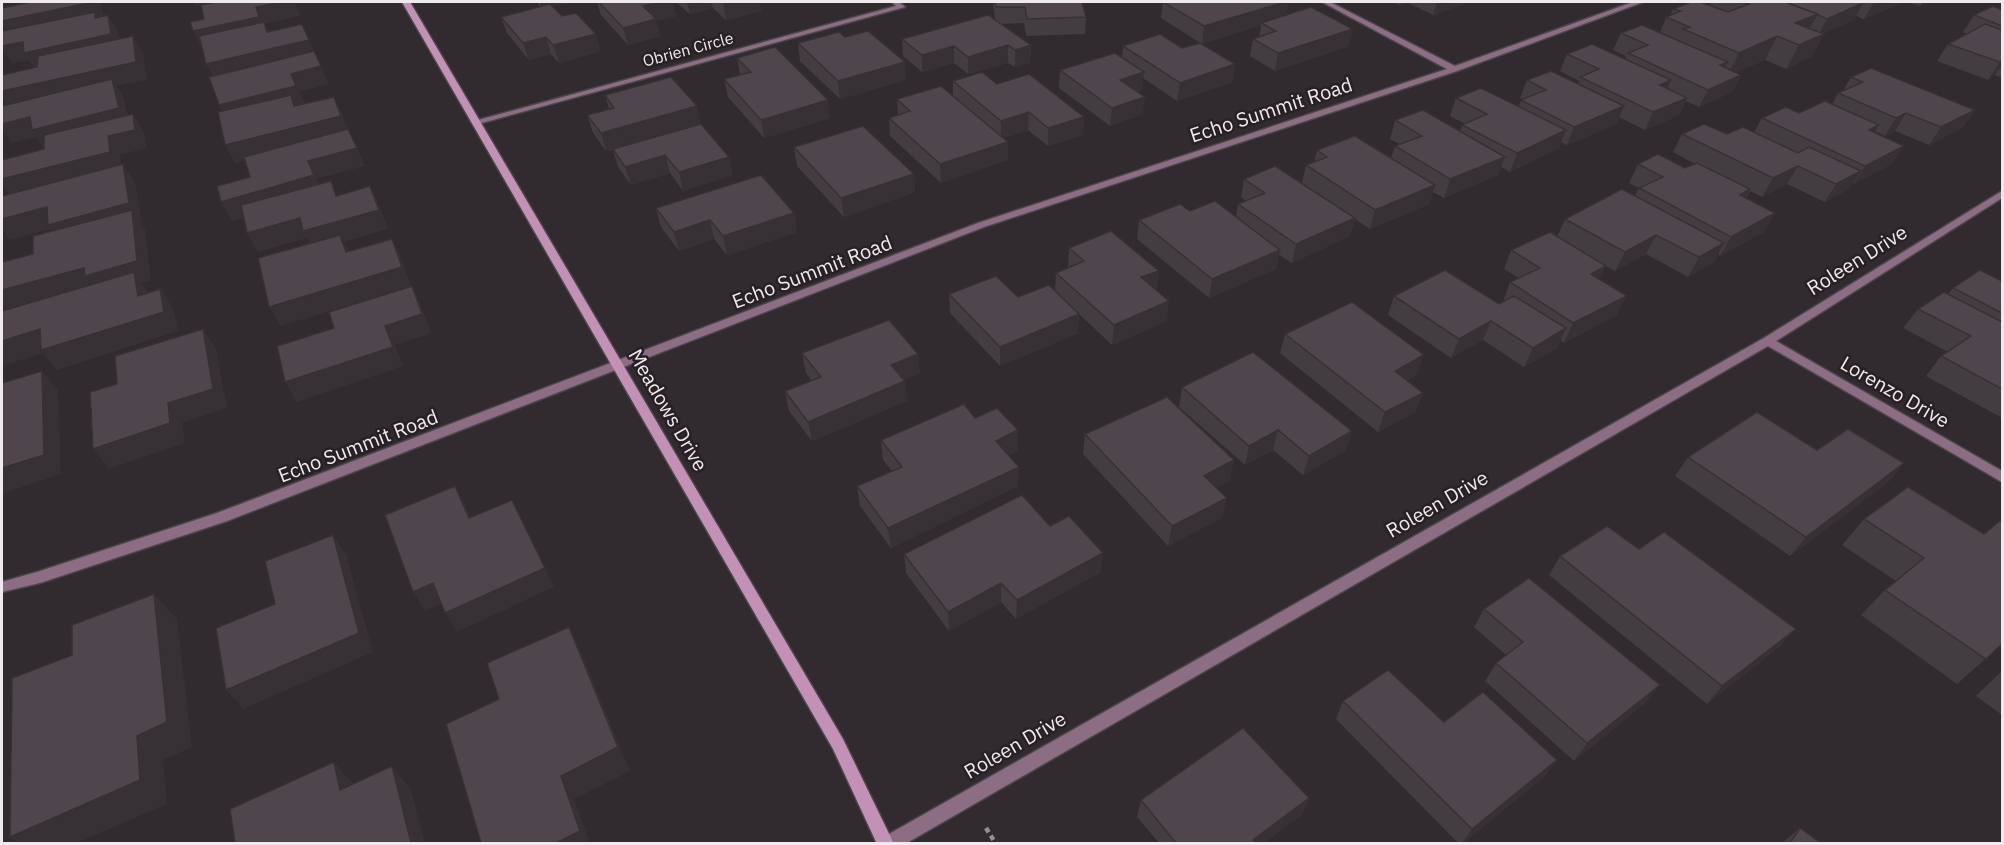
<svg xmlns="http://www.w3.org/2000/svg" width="2004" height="845" viewBox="0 0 2004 845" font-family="'IBM Plex Sans',sans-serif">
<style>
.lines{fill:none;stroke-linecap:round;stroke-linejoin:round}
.street-casing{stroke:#4c454a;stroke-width:3}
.secondary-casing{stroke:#4c454a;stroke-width:3}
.path{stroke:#959093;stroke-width:4.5;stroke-dasharray:5 4;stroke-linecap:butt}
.street{fill:#8d6d84;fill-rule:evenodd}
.secondary{fill:#c491b6;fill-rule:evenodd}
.wall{fill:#433c41}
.shaded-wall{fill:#373135}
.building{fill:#4e464c;stroke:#373135;stroke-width:1.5}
.labels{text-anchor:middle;stroke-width:5;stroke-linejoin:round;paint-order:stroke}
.far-street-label{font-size:16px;fill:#efeaed;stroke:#272025}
.street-label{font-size:20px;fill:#efeaed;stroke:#272025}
</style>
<rect width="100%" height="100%" fill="#312a2f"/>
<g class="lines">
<defs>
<g id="street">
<polygon points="892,2 899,2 905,7 478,124 471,122 896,6"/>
<polygon points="1322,2 1330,2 1455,66 1633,2 1643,2 1457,71 984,227 227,521 40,583 2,592 2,582 40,571 217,513 978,223 1447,69"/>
<polygon points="2002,191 2002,198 1776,341 2002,471 2002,482 1768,346 905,844 880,844 882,838 1764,338"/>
</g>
<polygon id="secondary" points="402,2 410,2 843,739 894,844 877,844 833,749"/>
</defs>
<!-- street casing -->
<use href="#street" class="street-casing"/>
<!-- secondary casing -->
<use href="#secondary" class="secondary-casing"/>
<!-- path -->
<polyline class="path" points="986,828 996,844"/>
<!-- street -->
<use href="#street" class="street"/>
<!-- secondary -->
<use href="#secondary" class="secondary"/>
</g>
<!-- wall -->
<g class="wall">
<polygon points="537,2 575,2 553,6 562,16 601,51 559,63 551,54 529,60 507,33 501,17 540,7"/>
<polygon points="597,2 672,2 676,16 656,21 660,36 628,45 601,15"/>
<polygon points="676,2 759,2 761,11 726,20 713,8 690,14"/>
<polygon points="993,2 1082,2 1086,17 1085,34 1026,36 1024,23 1001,24 1031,45 1030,63 1015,67 1008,63 968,74 954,63 922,72 903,56 902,39 995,20"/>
<polygon points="1163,2 1289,2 1286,15 1349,46 1275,71 1250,56 1253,39 1259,37 1261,25 1202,44 1161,18"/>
<polygon points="1392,2 1470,2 1433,15 1408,3 1400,5"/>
<polygon points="1712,2 1901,2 1899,4 1864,19 1856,16 1854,20 1822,34 1824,34 1811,57 1786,69 1765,60 1736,72 1741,75 1732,92 1699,107 1686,101 1679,115 1645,130 1619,117 1616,124 1567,145 1561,142 1559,148 1510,172 1501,167 1498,175 1444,198 1433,192 1429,204 1370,229 1355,219 1350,236 1292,263 1279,255 1276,269 1209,298 1137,239 1139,220 1190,211 1236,217 1238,204 1246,201 1241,197 1244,179 1302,183 1306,165 1314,162 1317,150 1391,158 1395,146 1400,144 1390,139 1395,120 1460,131 1462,125 1465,124 1450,116 1456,98 1519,106 1521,100 1523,99 1520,98 1527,80 1578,84 1579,81 1560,71 1567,54 1625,59 1626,56 1613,50 1621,33 1660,32 1666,17 1670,16 1673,9 1710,5"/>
<polygon points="1906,2 1930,2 1920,6"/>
<polygon points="2002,10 2002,78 1995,75 1988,80 1937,61 1948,44 1967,34 1963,32 1974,15"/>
<polygon points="845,37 906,80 840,99 800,61 798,43"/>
<polygon points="1123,46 1233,82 1177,101 1143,78 1142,90 1137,92 1143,114 1110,126 1059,88 1060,70 1122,58"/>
<polygon points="737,58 830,118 764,138 728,97 724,79 740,75"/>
<polygon points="1851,77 1975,110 1962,128 1929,145 1895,131 1885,136 1875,131 1874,133 1892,164 1852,184 1849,189 1825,202 1787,184 1762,197 1750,191 1746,198 1764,232 1720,256 1718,254 1714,262 1688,277 1646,254 1615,271 1602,264 1600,279 1617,315 1564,343 1560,340 1557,348 1524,367 1483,340 1451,358 1388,315 1394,296 1499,304 1503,302 1510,282 1519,278 1504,269 1511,250 1557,237 1565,219 1635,196 1639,188 1629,183 1638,164 1685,168 1695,164 1673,152 1682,134 1727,134 1754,132 1762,118 1799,113 1832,104 1838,93 1843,91"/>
<polygon points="953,81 997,84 1084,117 1083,135 1048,146 1028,130 1004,138 1008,160 941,183 890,136 889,118 898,115 897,99 953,96"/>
<polygon points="605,95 697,106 700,124 733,175 683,191 670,173 631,185 618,167 613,150 606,151 593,133 587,115 609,109"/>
<polygon points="794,147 914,174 915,192 844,217 797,166"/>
<polygon points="656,208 794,213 797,232 727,255 714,239 679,251 661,227"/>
<polygon points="1069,248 1159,271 1156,290 1167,321 1112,345 1079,314 1078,333 1000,366 950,313 949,294 1018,297 1055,291 1056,273 1069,268 1068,267"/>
<polygon points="2002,281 2002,418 1926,376 1941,356 1948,352 1903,328 1918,309 1948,294 1953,288"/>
<polygon points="1285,334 1417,375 1407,380 1423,393 1415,412 1378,432 1280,353"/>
<polygon points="802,353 918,354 920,373 904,380 905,381 907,401 812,441 789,411 785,391 812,381 806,373"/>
<polygon points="1182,387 1346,450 1303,475 1273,450 1245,465 1179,407"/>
<polygon points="975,418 1018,430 1018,450 1008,455 1018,486 891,548 860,506 857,486 892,471 883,460 881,440"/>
<polygon points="1085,434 1230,480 1216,487 1222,518 1168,546 1083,454"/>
<polygon points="1688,457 1904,463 1888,482 1790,556 1675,476"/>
<polygon points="1908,487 2002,644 1957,684 1861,615 1885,590 1896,581 1842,545 1864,519"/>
<polygon points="1050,526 1101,572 1016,619 1001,602 949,631 906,573 904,554"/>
<polygon points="1639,549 1796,629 1779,647 1707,704 1549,575 1560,556"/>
<polygon points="1484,609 1645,703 1574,761 1485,681 1496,663 1506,655 1474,627"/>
<polygon points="2002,671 2002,715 1976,696"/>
<polygon points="1343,701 1444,722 1557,760 1544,777 1463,843 1458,843 1336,719"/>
<polygon points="1309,798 1302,815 1264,843 1159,843 1137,817 1141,800"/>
<polygon points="1800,828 1821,843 1782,843"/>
</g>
<!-- shaded-wall -->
<g class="shaded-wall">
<polygon points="93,2 100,2 104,18 11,38 2,24 2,21"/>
<polygon points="192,2 217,2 195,6"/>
<polygon points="283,2 295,2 300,16 265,24 272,39 302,24 317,58 215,81 206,64 202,48 193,31 256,7"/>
<polygon points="540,2 575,2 542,9"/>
<polygon points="662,2 672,2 676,16 656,21 660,36 628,45 623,28 643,6"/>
<polygon points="687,2 711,2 713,8 690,14"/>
<polygon points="730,2 759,2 761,11 726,20 723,3"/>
<polygon points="782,2 794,2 783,4"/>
<polygon points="1285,2 1289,2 1286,17 1261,23 1261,25 1202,44 1204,26"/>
<polygon points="1401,2 1408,2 1408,3 1400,5"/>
<polygon points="1437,2 1470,2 1433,15"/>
<polygon points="1874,2 1901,2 1899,4 1864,19"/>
<polygon points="1923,2 1930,2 1920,6"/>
<polygon points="1863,3 1854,20 1818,36 1827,19"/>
<polygon points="1818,14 1805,36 1795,23"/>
<polygon points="108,15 118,32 121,51 35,70 29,60 12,64 2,48 2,46"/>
<polygon points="1353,29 1349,46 1275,71 1278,53"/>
<polygon points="596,34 601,51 559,63 553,45"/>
<polygon points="1824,34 1811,57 1786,69 1799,45"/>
<polygon points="133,36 143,53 147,80 117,86 123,97 131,126 44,148 36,137 12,143 2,129 2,124 30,117 119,108 10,110 2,97 2,91"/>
<polygon points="1777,36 1765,60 1727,76 1739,53"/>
<polygon points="546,37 551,54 529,60 523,43"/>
<polygon points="1008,45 1008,63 968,74 968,57"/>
<polygon points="1031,45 1030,63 1015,67 1015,50"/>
<polygon points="954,46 954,63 922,72 922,55"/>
<polygon points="2002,61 2002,65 1995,75 1988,80 2000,62"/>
<polygon points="905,62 906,80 840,99 838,81"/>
<polygon points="1728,62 1719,79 1720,65"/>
<polygon points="1235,64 1233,82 1177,101 1180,83"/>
<polygon points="321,66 329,84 299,92 305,103 296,105 299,113 228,123 219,105 291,74"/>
<polygon points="1144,72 1142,90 1119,98 1120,80"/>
<polygon points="1741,75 1732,92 1699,107 1708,90"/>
<polygon points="1671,80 1663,98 1660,85"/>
<polygon points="334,97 343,115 350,134 235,163 225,145"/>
<polygon points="1145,97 1143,114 1110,126 1112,108"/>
<polygon points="1687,98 1679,115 1645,130 1653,112"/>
<polygon points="828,100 830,118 764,138 761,120"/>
<polygon points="697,106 700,124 606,151 601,133"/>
<polygon points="1624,106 1616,124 1567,145 1574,127"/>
<polygon points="1975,110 1962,128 1929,145 1941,127"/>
<polygon points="1029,112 1028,130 1001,140 1001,121"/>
<polygon points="1906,113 1895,131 1885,136 1896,118"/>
<polygon points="133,114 144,132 147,148 120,155 122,170 12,198 2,184 2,179 108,136"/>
<polygon points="1084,117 1083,135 1048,146 1048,128"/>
<polygon points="1879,125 1868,143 1869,130"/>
<polygon points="1566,130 1559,148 1510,172 1517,153"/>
<polygon points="1008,142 1008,160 941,183 940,164"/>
<polygon points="1904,146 1892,164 1853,185 1865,166"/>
<polygon points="357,148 365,166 317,179 324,194 232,221 221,202 308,161"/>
<polygon points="665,155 670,173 631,185 625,167"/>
<polygon points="729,157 733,175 683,191 679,172"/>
<polygon points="1505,157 1498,175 1444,198 1450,179"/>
<polygon points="123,164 135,183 142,221 140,222 145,229 151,281 141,283 147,291 152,315 9,312 2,303 2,290 84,268 137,261 62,244 50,229 10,240 2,228 2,219"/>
<polygon points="1798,166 1787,184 1762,197 1773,178"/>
<polygon points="1861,171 1849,189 1825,202 1836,184"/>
<polygon points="914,174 915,192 844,217 841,198"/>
<polygon points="1435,185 1429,204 1370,229 1375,210"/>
<polygon points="370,186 379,205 388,229 344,242 350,254 314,250 307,238 258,252 247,233"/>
<polygon points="1750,189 1740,208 1740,195"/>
<polygon points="794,213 797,232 727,255 723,236"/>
<polygon points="1775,213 1764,232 1720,256 1731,237"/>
<polygon points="1355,218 1350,236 1292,263 1296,244"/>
<polygon points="710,220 714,239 679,251 674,232"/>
<polygon points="1656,235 1646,254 1615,271 1625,252"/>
<polygon points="392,239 401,258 411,286 281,326 269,307"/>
<polygon points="1724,243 1714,262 1688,277 1699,257"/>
<polygon points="1280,250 1276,269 1209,298 1212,279"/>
<polygon points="1606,266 1597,285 1591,274"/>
<polygon points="1159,271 1157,290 1139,297 1141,277"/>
<polygon points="412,286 421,306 432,333 395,345 403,366 297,402 285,382 385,326"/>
<polygon points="160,289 173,308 178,331 57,370 43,353 5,365 2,361 2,341 40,329"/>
<polygon points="1627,296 1617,315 1564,343 1573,323"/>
<polygon points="1169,301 1167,321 1112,345 1114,325"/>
<polygon points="1079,314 1078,333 1000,366 1000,347"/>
<polygon points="1491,321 1483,340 1451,358 1459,339"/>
<polygon points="1566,328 1557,348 1524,367 1533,348"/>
<polygon points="203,329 216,348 227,408 182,423 185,443 109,469 93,449 168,403"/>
<polygon points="918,354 920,373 893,385 891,365"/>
<polygon points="1424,355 1417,375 1388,390 1395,371"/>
<polygon points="42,371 58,390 61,474 2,494 2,468"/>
<polygon points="905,381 907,401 812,441 808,422"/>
<polygon points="1423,393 1415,412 1378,432 1385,412"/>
<polygon points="1018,430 1018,450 996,461 996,441"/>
<polygon points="1278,430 1273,450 1245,465 1249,446"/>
<polygon points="1352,431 1346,450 1303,475 1309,456"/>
<polygon points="1234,460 1230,480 1200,495 1204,476"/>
<polygon points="1904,463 1888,482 1790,556 1806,537"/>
<polygon points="1019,467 1018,486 891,548 888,528"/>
<polygon points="455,486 465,505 479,537 469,518"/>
<polygon points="1227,498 1222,518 1168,546 1172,526"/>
<polygon points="512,500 554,587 457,632 445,613"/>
<polygon points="333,535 346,554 373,652 243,709 226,690"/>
<polygon points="1103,553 1101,572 1016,619 1017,600"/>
<polygon points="433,583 445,602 425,611 413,592"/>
<polygon points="1001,583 1001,602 949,631 948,612"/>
<polygon points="154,594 177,619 192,747 163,760 167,804 77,843 19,843 10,837 137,736"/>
<polygon points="569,627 581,652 630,771 574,799 590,843 556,843"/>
<polygon points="1796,629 1779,647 1707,704 1722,686"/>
<polygon points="1660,685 1645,703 1574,761 1587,743"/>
<polygon points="1557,760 1544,777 1463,843 1462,843 1472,829"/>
<polygon points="334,762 354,785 340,790"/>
<polygon points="392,766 411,790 425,843 411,843"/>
<polygon points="1309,798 1302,815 1264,843 1252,843 1253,840"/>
</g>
<!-- building -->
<g class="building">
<polygon points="31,2 93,2 2,21 2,8"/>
<polygon points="216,2 283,2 256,7 259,17 193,31 190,22 204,19 201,5"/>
<polygon points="599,2 662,2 643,6 656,19 623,28"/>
<polygon points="995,2 1082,2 1086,17 1027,19 1025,7 996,7"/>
<polygon points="1163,2 1285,2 1204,26"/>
<polygon points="1691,2 1700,2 1728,12 1749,4 1742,2 1785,2 1818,14 1795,23 1824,34 1799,45 1777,36 1739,53 1683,29 1690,27 1666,17 1681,11 1673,9"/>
<polygon points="1785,2 1858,2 1863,3 1827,19 1816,14 1818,14"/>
<polygon points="550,4 562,16 576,13 596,34 553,45 546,37 523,43 501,17"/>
<polygon points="1993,6 2002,10 2002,26 1974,15"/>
<polygon points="1311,7 1353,29 1278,53 1253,39 1276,31 1261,23"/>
<polygon points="95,12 95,18 108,15 111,34 24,53 23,42 2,46 2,31"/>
<polygon points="988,15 1031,45 1015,50 1008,45 968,57 954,46 922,55 902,39"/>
<polygon points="264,22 267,32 302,24 309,40 206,64 199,36"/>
<polygon points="1985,24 2002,30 2002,61 2000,62 1948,44"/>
<polygon points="1642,25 1728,62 1720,65 1741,75 1708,90 1628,53 1648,45 1621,33"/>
<polygon points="868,31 905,62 838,81 798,43 839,32 845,37"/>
<polygon points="1160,34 1182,48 1200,43 1235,64 1180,83 1123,46"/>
<polygon points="133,36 136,62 2,91 2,75 37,67 38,56"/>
<polygon points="1592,44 1671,80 1660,85 1687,98 1653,112 1580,77 1599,69 1567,54"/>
<polygon points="775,47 828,100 761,120 724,79 751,72 737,58"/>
<polygon points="314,51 321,66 291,74 296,86 219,105 209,77"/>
<polygon points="1115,53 1144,72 1120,80 1145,97 1112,108 1060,70"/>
<polygon points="1871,68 1975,110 1941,127 1906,113 1896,118 1838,93 1863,82 1851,77"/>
<polygon points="1551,71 1624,106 1574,127 1521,100 1546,90 1527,80"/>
<polygon points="982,72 997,84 1029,74 1084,117 1048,128 1029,112 1001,121 953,81"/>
<polygon points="671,77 697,106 601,133 587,115 614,108 605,95"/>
<polygon points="112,79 119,108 32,130 30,117 2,124 2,106"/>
<polygon points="941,86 1008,142 940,164 889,118 910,111 897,99"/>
<polygon points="1481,88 1566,130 1517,153 1462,125 1487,114 1456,98"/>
<polygon points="291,95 294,106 334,97 341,116 225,145 218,112"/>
<polygon points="1825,101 1879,125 1869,130 1904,146 1865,166 1762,118 1786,107 1799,113"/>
<polygon points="1423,110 1505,157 1450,179 1395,146 1422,136 1395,120"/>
<polygon points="133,114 135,130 108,136 110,152 2,179 2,160 44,149 44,135"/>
<polygon points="701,124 729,157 679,172 665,155 625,167 613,149"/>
<polygon points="1704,124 1727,134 1743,127 1798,153 1809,147 1861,171 1836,184 1798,166 1773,178 1682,134"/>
<polygon points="863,126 914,174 841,198 794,147"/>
<polygon points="348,129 357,148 308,161 314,175 221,202 217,186 250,177 244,157"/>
<polygon points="1355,136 1435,185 1375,210 1306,165 1327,157 1317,150"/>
<polygon points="1658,154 1685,168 1697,163 1750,189 1740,195 1775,213 1731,237 1639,188 1663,177 1638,164"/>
<polygon points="123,164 129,203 48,225 47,207 2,219 2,196"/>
<polygon points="1275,166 1355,218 1296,244 1238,204 1265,193 1244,179"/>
<polygon points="761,175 794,213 723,236 710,220 674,232 656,208"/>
<polygon points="331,181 336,196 370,186 379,210 303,231 300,218 247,233 241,205"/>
<polygon points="1622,189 1724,243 1699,257 1656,235 1625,252 1565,219"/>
<polygon points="1215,201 1280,250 1212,279 1139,220 1180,204 1190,211"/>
<polygon points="132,210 137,261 85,276 84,268 2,290 2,262 33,254 33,236"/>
<polygon points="1111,231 1159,271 1141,277 1169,301 1114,325 1056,273 1084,261 1069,248"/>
<polygon points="1550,232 1606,266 1591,274 1627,296 1573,323 1510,282 1540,268 1511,250"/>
<polygon points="340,235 346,252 392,239 402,267 269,307 258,258"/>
<polygon points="1445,270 1499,304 1514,296 1566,328 1533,348 1491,321 1459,339 1394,296"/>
<polygon points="1980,270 2002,281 2002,313 1953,288"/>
<polygon points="134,272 138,296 160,289 164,312 41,350 40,329 2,341 2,311"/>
<polygon points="996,276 1018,297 1049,285 1079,314 1000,347 949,294"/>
<polygon points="412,286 422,314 385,326 393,347 285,382 277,346 334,328 329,312"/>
<polygon points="1944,292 2002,322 2002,389 1941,356 1971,336 1918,309"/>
<polygon points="1352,302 1424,355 1395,371 1423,393 1385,412 1285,334"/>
<polygon points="889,320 918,354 891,365 905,381 808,422 785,391 821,377 802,353"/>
<polygon points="203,329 213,389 168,403 170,423 93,449 90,392 117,384 115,356"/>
<polygon points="1253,352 1352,431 1309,456 1278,430 1249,446 1182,387"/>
<polygon points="42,371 44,455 2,468 2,383"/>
<polygon points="1167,397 1234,460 1204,476 1227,498 1172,526 1085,434"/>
<polygon points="964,404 975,418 997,408 1018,430 996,441 1019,467 888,528 857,486 902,467 881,440"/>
<polygon points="1757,412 1817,450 1848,429 1904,463 1806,537 1688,457"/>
<polygon points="455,486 469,518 512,500 545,568 445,613 433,583 413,592 385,515"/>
<polygon points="1908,487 1984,534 2002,519 2002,644 1986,659 1885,590 1924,558 1864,519"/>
<polygon points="1022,495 1050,526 1069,516 1103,553 1017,600 1001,583 948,612 904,554"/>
<polygon points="1607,526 1639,549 1664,532 1796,629 1722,686 1560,556"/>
<polygon points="333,535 359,633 226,690 216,628 275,604 265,561"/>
<polygon points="1529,578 1660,685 1587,743 1496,663 1523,642 1484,609"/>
<polygon points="154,594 167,722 137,736 140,780 10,837 12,678 72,655 72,625"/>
<polygon points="569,627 618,747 561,776 580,831 556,843 481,843 446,724 499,699 487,663"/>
<polygon points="1388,670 1444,722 1483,692 1557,760 1472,829 1343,701"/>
<polygon points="1243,728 1309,798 1253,840 1256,843 1175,843 1176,843 1141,800"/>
<polygon points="334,762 340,790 392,766 411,843 235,843 230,809"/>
<polygon points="1800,828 1821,843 1790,843"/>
</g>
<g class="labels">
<!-- far-street labels -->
<g class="far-street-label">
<text transform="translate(688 49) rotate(-15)" y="6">Obrien Circle</text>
</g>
<!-- street labels -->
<g class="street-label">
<text transform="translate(1271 110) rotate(-18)" y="7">Echo Summit Road</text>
<text transform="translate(1857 260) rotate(-32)" y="7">Roleen Drive</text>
<text transform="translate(812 272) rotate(-21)" y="7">Echo Summit Road</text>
<text transform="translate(1895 392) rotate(30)" y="7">Lorenzo Drive</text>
<text transform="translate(668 410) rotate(60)" y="7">Meadows Drive</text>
<text transform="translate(358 446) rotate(-21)" y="7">Echo Summit Road</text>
<text transform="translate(1437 504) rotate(-30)" y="7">Roleen Drive</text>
<text transform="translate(1015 745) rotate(-30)" y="7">Roleen Drive</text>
</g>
</g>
<!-- border -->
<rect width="2004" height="845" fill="none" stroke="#efeaed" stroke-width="6"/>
</svg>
